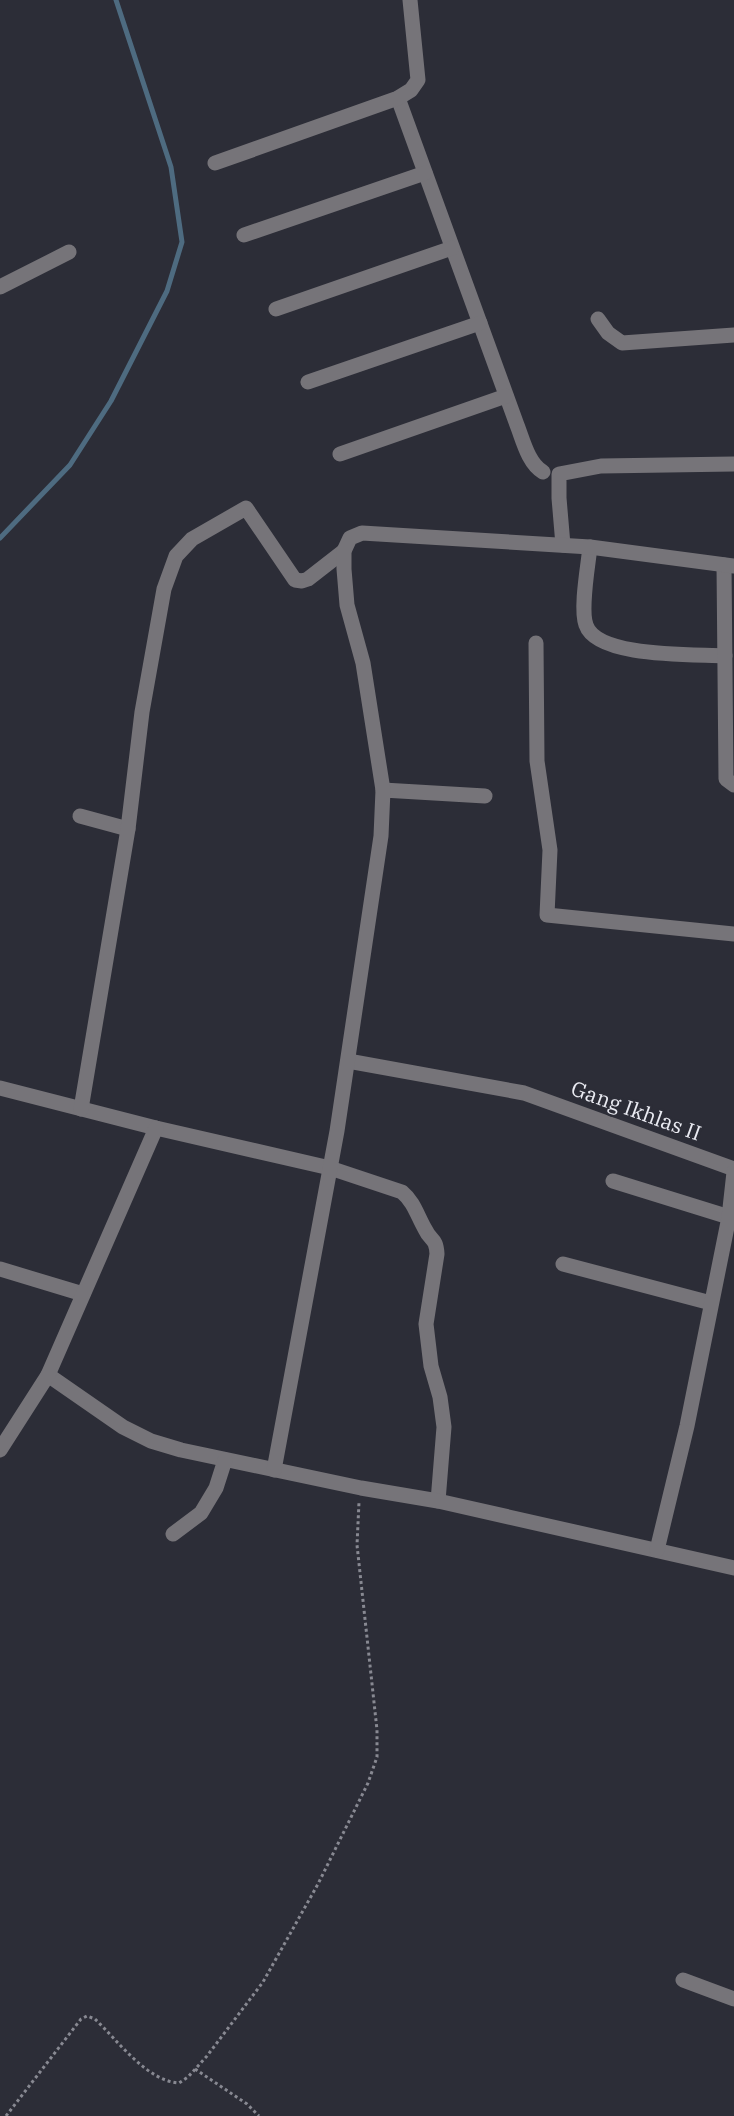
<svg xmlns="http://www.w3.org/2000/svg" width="734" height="2116" viewBox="0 0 734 2116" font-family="'IBM Plex Serif',serif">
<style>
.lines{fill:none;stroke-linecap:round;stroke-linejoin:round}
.stream{stroke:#4e6b80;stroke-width:5}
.path{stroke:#888992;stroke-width:3;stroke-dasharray:3 3;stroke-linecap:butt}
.minor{stroke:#767479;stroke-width:15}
.labels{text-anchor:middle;stroke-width:5;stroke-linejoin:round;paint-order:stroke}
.street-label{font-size:21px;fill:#eaebf2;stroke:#2c2d37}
</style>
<rect width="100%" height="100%" fill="#2c2d37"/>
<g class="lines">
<!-- stream -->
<polyline class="stream" points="0,538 70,465 111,401 167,291 182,242 171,167 116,0"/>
<!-- path -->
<g class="path">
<polyline points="195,2069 247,2104 259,2116"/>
<path d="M6,2116L81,2019L87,2016L95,2019C118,2041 147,2081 179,2083L188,2077L207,2056L263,1982L318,1884L368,1783L377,1757V1730L357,1545L359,1502"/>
</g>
<!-- minor -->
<g class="minor">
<path d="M398,98L517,425C523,440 528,463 543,472"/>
<polyline points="215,163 398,98 411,90 418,80 410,0"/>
<polyline points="244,235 425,173"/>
<polyline points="0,287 69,252"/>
<polyline points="276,309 452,248"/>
<polyline points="598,319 608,333 622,343 734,335"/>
<polyline points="308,382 480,323"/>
<polyline points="340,454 506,396"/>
<polyline points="563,545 559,498 559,474 601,466 734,464"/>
<path d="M590,547C588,566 580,609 586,625C597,658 694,654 725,656"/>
<polyline points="724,565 726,779 734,785"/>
<polyline points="536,643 537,761 550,850 547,915 734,934"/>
<polyline points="383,790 485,796"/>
<polyline points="80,816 128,829"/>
<polyline points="348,1061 524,1093 734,1169"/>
<path d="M0,1088L156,1128L330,1168L402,1192C414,1202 417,1215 425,1229C431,1242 436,1237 437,1254L426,1324L431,1366L440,1397L444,1427L438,1501"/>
<polyline points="81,1109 128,829 142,712 164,589 176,556 192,539 246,508 295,580 302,581 308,579 344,551"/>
<polyline points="613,1181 729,1217"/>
<polyline points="563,1264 711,1303"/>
<polyline points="0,1269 83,1294"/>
<polyline points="48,1375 123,1427 151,1441 181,1450 361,1488 438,1501 734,1568"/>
<polyline points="0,1450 48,1375 156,1128"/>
<polyline points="274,1470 337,1131 381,836 383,790 363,663 347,605 344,569 344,551 350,538 362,533 590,547 734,566"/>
<polyline points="173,1534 201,1513 216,1488 225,1460"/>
<polyline points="657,1550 687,1426 729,1217 734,1172"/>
<polyline points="683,1980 734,1999"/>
</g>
</g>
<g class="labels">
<!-- street labels -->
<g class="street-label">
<text transform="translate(636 1111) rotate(20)" y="7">Gang Ikhlas II</text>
</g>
</g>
</svg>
